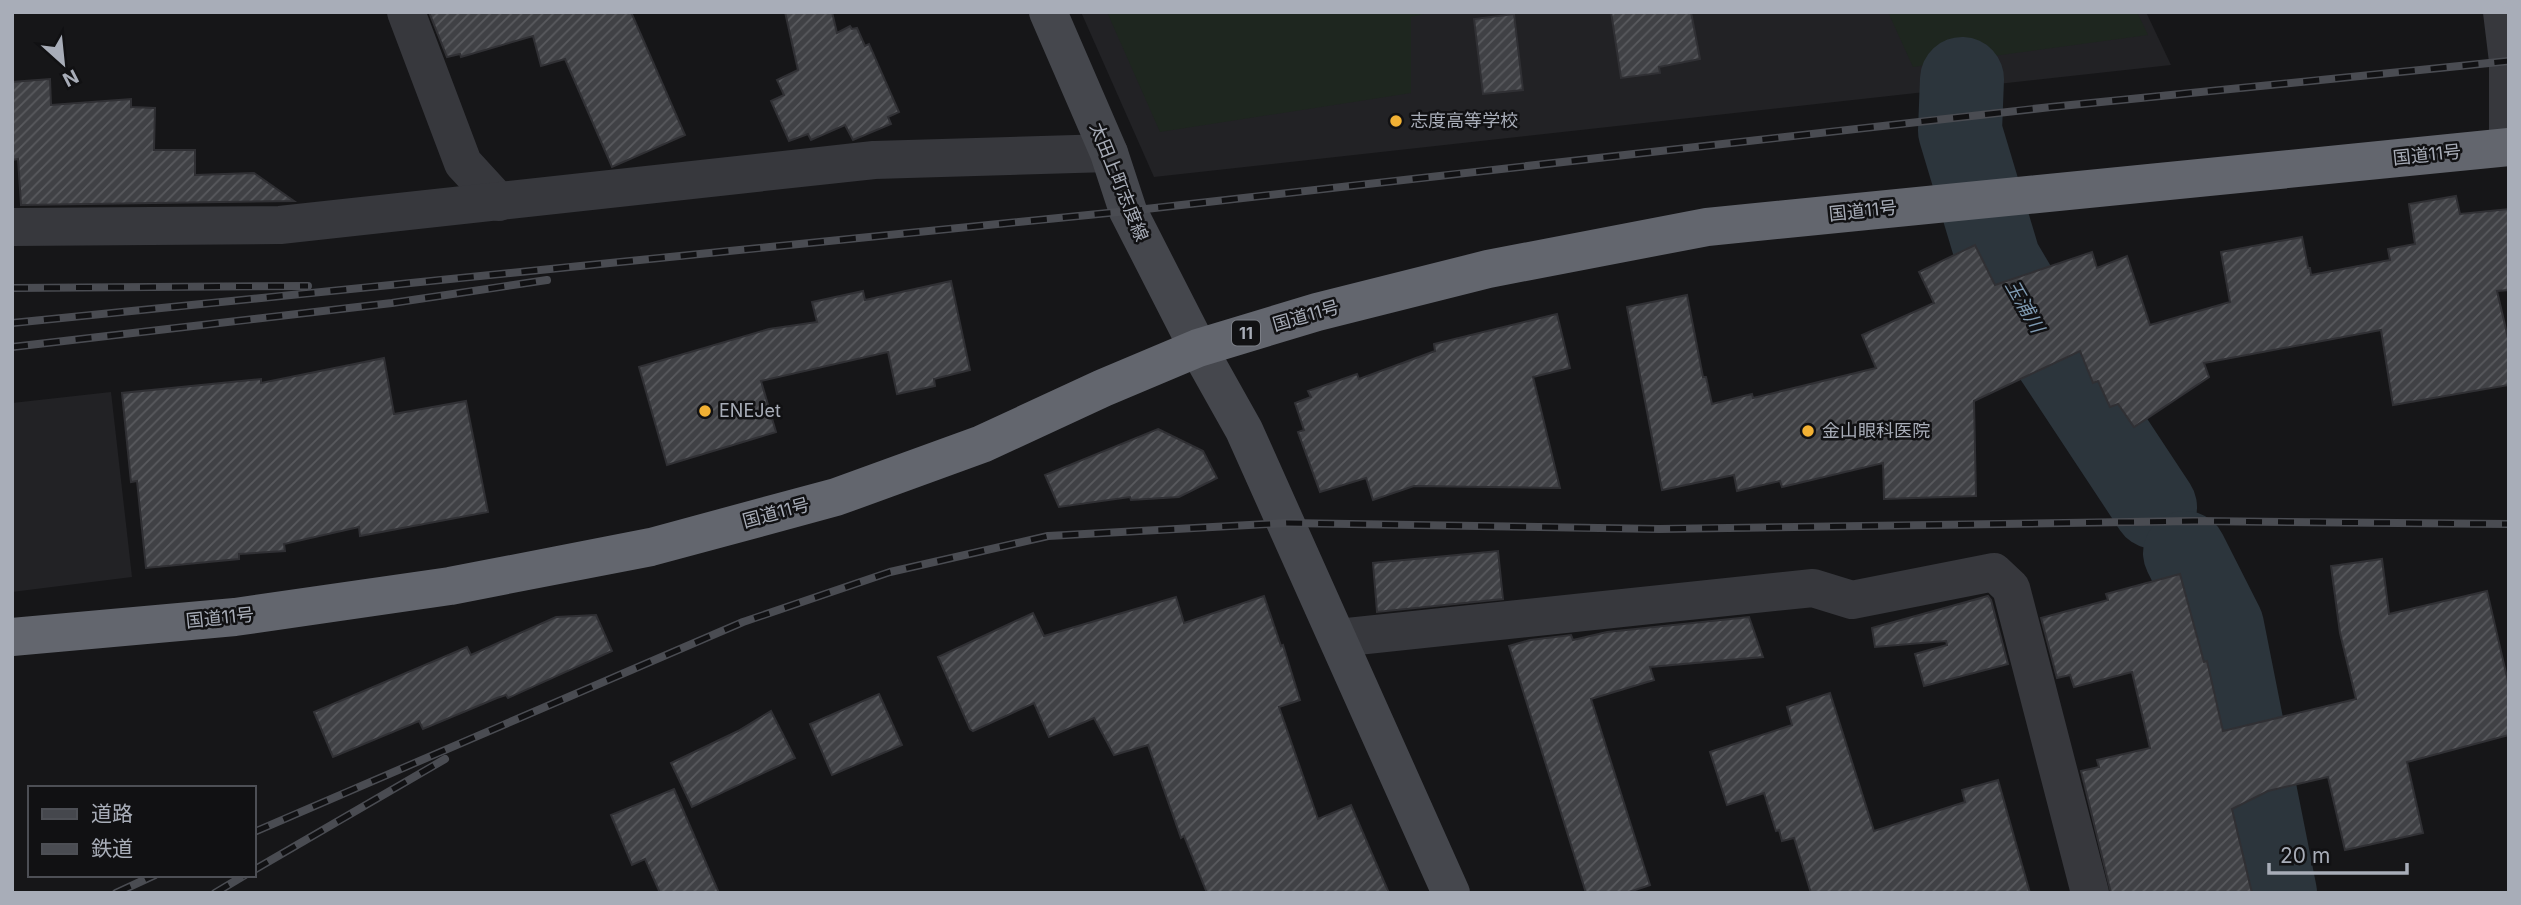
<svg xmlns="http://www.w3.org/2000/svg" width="2521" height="905" viewBox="0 0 2521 905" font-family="Inter,'Noto Sans JP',sans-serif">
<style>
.built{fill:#222225}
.garden{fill:#1e261f}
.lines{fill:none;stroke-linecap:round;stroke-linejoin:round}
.river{stroke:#2c353c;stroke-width:84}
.building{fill:url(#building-hatch);stroke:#303034;stroke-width:2}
.street{stroke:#37383d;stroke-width:38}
.secondary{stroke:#45474d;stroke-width:38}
.highway{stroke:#63666e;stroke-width:38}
.rail-casing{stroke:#4a4c52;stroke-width:8}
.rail{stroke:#111113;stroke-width:5;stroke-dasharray:16;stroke-linecap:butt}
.poi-dot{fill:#f2b134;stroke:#111113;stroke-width:2.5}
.labels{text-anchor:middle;stroke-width:5;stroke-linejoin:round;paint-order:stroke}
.shield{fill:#111113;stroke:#7b7e86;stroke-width:2}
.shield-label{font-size:16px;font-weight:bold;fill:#a8adb8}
.poi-label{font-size:18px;fill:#a8adb8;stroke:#111113;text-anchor:start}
.street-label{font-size:18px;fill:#a8adb8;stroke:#111113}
.water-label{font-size:19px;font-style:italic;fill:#7f9bb3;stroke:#111113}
</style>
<defs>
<pattern id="building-hatch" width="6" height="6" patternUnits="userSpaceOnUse" patternTransform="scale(1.75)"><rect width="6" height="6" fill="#404145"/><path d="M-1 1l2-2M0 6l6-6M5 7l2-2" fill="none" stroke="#595a5e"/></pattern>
</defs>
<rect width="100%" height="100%" fill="#161618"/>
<!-- built -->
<g class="built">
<polygon points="1081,12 2146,12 2171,65 1154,177"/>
<polygon points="111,392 132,577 12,592 12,403"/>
</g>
<!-- garden -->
<g class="garden">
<polygon points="1107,12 1432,12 1411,17 1411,93 1160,132"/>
<polygon points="1888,12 2137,12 2148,35 1913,67"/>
</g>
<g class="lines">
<!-- river -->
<g class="river">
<polyline points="1962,79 1960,131 1999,261 2054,354 2155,507"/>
<polyline points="2185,553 2222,626 2275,893"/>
</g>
</g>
<!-- building -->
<g class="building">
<polygon points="429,12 631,12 685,135 612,167 565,59 541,66 533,36 461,57 460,54 447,57"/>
<polygon points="785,12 832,12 837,33 850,26 852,29 857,28 865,46 869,44 899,112 888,117 891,124 853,140 845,125 811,140 808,134 789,141 771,101 784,95 777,80 798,70"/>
<polygon points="1611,12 1691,12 1700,59 1659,67 1660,73 1621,78"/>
<polygon points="1514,14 1523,90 1483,94 1474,19"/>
<polygon points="50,79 51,105 131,99 131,107 155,108 154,150 195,150 195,175 254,173 294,201 21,205 18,159 12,160 12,82"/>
<polygon points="2456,196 2460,214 2509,209 2509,290 2497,291 2509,342 2509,385 2393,405 2381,330 2204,363 2209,377 2134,427 2118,404 2110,407 2098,381 2093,383 2080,351 1974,401 1976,496 1884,499 1883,463 1782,487 1780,481 1737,491 1734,475 1662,490 1627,307 1687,295 1703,377 1706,377 1712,404 1752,394 1753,398 1876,368 1862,335 1934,303 1919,272 1975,245 1995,285 2092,252 2097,268 2127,256 2150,325 2230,302 2221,252 2302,237 2308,268 2310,268 2311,275 2390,260 2388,249 2415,244 2409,204"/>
<polygon points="951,281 970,370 934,379 935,386 897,394 888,352 761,381 776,432 667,465 639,367 769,329 817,322 812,302 863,291 865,300"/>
<polygon points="1557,314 1570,368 1533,377 1560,488 1414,486 1373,500 1366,478 1320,492 1298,432 1304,430 1295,403 1311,397 1308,391 1357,374 1359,379 1435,351 1434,344"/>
<polygon points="384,358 394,414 466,401 488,512 360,536 359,527 284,544 285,551 239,554 239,559 146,568 137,481 131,482 122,393 261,379 261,383"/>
<polygon points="1158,429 1203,451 1217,478 1179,497 1131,500 1130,497 1059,507 1045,475"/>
<polygon points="1498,551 1503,599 1377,612 1373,563"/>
<polygon points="2382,559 2389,614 2487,591 2509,686 2509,735 2407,762 2423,833 2345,850 2328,777 2268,791 2232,809 2252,893 2111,893 2081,771 2099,767 2097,760 2150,748 2132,672 2074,687 2070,675 2057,678 2041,618 2108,600 2106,594 2180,574 2204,662 2207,661 2223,731 2356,699 2340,633 2331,566"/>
<polygon points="1264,596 1281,646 1283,645 1300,700 1279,707 1318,819 1351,805 1389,893 1207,893 1184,836 1181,838 1148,745 1114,755 1094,718 1049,737 1034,703 973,731 970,729 938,657 1033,613 1044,636 1176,597 1184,623"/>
<polygon points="1988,596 1991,600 2008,664 1924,686 1915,654 1947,645 1946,641 1875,647 1872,628"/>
<polygon points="596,615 612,651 508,698 506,695 497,698 423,729 419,721 333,757 314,712 467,647 471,655 556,617"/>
<polygon points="1749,617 1763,657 1650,667 1654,680 1591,699 1650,885 1626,893 1586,893 1509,646 1530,640 1571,635 1573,640 1607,632"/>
<polygon points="1830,693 1874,831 1965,802 1962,790 1998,780 2030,893 1811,893 1794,838 1782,841 1779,830 1776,831 1764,793 1727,805 1710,752 1792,725 1787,707"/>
<polygon points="879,694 902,745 832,775 810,724"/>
<polygon points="771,711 795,758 692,807 671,763 738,731"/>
<polygon points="674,789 719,893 660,893 645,859 632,865 611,815"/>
</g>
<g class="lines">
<!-- street -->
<g class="street">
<polyline points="406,12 463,163 499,202"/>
<polyline points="2502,12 2508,61 2508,147"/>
<polyline points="12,227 280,225 874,160 1109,153"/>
<polyline points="1338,638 1813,588 1852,600 1994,572 2011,588 2090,893"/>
</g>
<!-- secondary -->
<polyline class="secondary" points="1048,12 1109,153 1128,211 1198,348 1244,430 1451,893"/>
<!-- highway -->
<polyline class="highway" points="12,637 235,617 450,586 651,547 836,497 982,444 1103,388 1198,348 1317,312 1488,269 1707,227 2509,147"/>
<defs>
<g id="rail">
<polyline points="12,288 308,286"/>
<polyline points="12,323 1128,211 2051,107 2509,61"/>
<polyline points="12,347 392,303 547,280"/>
<polyline points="254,832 743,622 890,572 1048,536 1287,523 1659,529 2193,521 2509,524"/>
<polyline points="254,870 445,759"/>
<polyline points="116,893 155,875"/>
<polyline points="215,893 245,875"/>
</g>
</defs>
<!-- rail casing -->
<use href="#rail" class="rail-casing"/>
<!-- rail -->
<use href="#rail" class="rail"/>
</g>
<!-- markers -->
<g class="poi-dot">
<circle cx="1396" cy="121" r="7"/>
<circle cx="705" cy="411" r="7"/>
<circle cx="1808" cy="431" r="7"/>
</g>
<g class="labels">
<!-- shield labels -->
<rect class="shield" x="1232" y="320.5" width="28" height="25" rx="5"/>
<g class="shield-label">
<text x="1246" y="339">11</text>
</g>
<!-- poi labels -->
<g class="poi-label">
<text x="1410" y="127">志度高等学校</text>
<text x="719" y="417">ENEJet</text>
<text x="1822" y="437">金山眼科医院</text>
</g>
<!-- street labels -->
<g class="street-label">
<text transform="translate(2427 155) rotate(-6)" y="6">国道11号</text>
<text transform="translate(1119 182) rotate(68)" y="6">太田上町志度線</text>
<text transform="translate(1863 211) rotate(-6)" y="6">国道11号</text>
<text transform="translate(1306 316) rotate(-16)" y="6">国道11号</text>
<text transform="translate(776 513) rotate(-15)" y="6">国道11号</text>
<text transform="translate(220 618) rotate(-6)" y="6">国道11号</text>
</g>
<!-- water labels -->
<g class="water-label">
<text transform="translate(2025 306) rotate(60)" y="7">玉浦川</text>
</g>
</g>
<!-- border -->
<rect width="2521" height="905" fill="none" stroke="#a8adb8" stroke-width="28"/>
<!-- legend -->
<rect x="28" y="786" width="228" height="91" fill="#111113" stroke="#4d4f55" stroke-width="2"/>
<rect x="42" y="809" width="35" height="10" fill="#45474d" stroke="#4d4f55" stroke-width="2"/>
<text x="91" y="821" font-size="21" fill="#a8adb8">道路</text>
<rect x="42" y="844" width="35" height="10" fill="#4a4c52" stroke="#4d4f55" stroke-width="2"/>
<text x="91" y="856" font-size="21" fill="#a8adb8">鉄道</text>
<!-- north arrow -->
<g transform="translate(63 63) rotate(153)" stroke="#111113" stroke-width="5" paint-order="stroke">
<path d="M0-5L12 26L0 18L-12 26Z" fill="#a8adb8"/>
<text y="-10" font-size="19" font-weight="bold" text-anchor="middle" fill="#a8adb8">N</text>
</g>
<!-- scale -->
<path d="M2269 863v10h138v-10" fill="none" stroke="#a8adb8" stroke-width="3.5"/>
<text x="2280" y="863" font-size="21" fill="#a8adb8" stroke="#111113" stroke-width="5" paint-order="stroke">20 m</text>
</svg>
